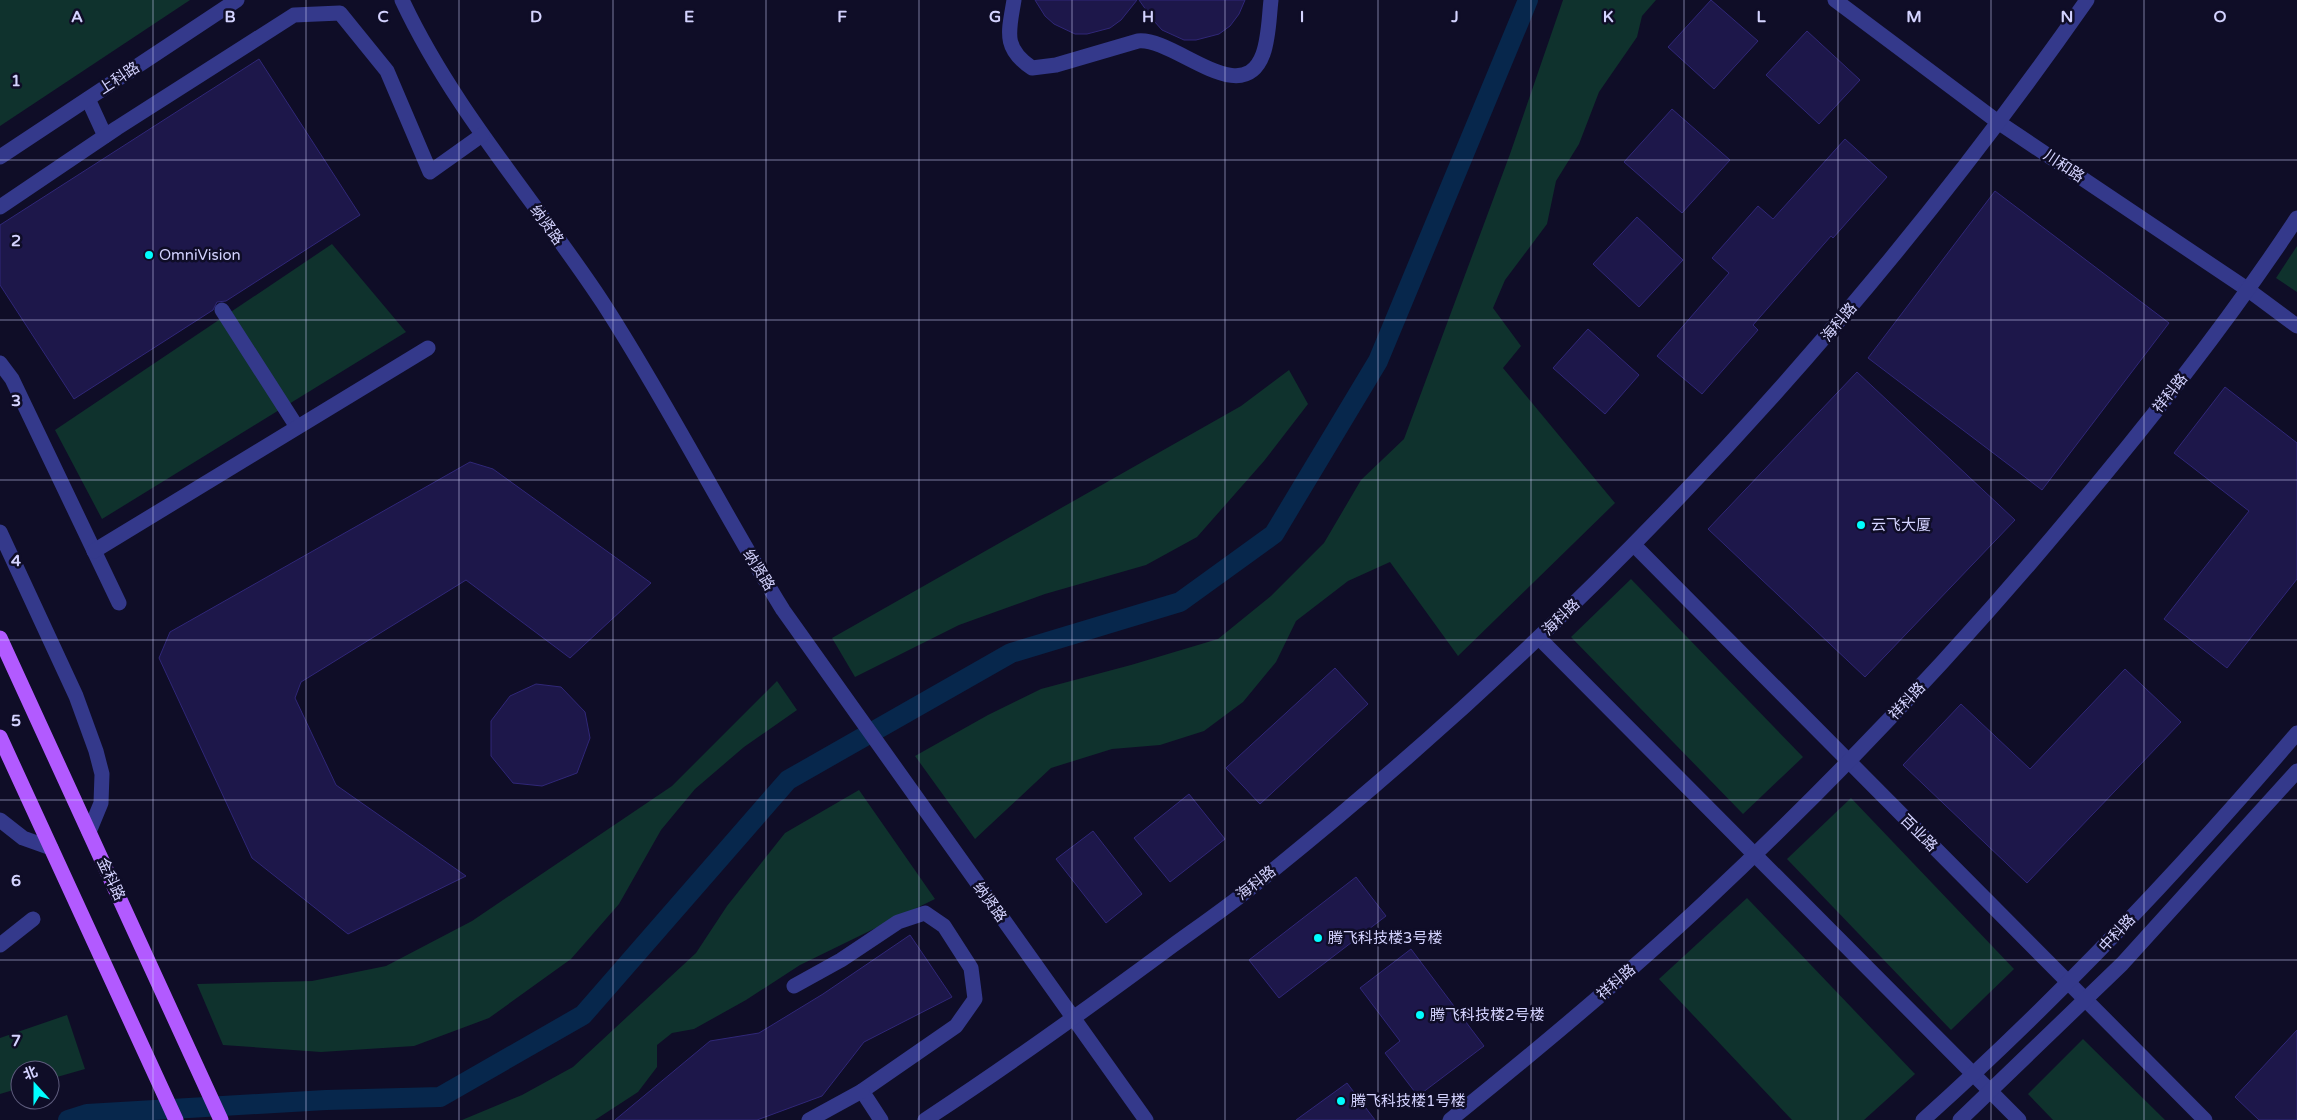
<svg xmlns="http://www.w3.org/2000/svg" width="2297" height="1120" viewBox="0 0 2297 1120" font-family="'Varela Round','Noto Sans SC',sans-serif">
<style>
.green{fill:#0f322d}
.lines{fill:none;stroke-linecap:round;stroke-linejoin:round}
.canal{stroke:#07274c;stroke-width:20}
.building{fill:#1d174a;stroke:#302778}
.minor{stroke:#34398b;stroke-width:15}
.major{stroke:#b25aff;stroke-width:15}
.grid{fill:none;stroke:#d4d3ff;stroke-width:1;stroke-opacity:0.55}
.poi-dot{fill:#00fdfe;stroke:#0f0d27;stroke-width:2}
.labels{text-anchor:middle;stroke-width:5;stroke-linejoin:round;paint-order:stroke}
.street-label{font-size:15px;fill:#d4d3ff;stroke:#0f0d27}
.poi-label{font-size:15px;fill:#d4d3ff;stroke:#0f0d27;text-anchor:start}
.grid-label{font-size:16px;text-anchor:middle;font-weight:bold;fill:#d4d3ff;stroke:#0f0d27;stroke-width:5;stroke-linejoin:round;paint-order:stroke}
</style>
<rect width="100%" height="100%" fill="#0f0d27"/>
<!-- green -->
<g class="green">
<polygon points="0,0 190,0 0,126"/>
<polygon points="1563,0 1656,0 1642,16 1637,37 1599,92 1579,144 1556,181 1547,224 1505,280 1493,308 1521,346 1503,368 1615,503 1458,656 1390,562 1348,581 1296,621 1276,662 1243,702 1204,731 1160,745 1112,749 1051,768 975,839 915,756 988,715 1041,689 1131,665 1218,639 1271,596 1324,543 1361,480 1404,439 1510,154"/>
<polygon points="332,244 406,332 102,519 55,430"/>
<polygon points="2297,246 2297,292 2276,278"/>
<polygon points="1289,370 1308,404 1264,461 1197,537 1146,565 1045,594 959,625 855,677 832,638 1241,406"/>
<polygon points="1631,579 1803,757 1743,814 1571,637"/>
<polygon points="777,681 797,710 744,747 695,789 661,830 619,904 571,959 489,1018 414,1046 321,1052 223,1045 197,984 312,981 386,966 472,921 672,786"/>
<polygon points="859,790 935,899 800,965 746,1000 694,1029 672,1033 657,1045 657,1067 638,1092 595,1120 462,1120 522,1095 573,1067 696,953 727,906 785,833"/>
<polygon points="1851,798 2014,969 1951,1030 1787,859"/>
<polygon points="1747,898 1915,1074 1864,1120 1792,1120 1659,979"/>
<polygon points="67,1015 85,1069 50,1079 50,1070 20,1070 20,1088 0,1094 0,1038"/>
<polygon points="2083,1039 2165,1120 2053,1120 2028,1094"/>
</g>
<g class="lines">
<!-- canal -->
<polyline class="canal" points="68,1120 87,1114 326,1100 440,1097 583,1015 788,780 1011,653 1180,602 1274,534 1378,361 1528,0"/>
</g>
<!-- building -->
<g class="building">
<polygon points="1035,0 1137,0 1121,20 1110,28 1087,34 1075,34 1054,24 1045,16"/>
<polygon points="1139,0 1245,0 1239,14 1230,26 1219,34 1196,40 1184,40 1162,30 1154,21"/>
<polygon points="1711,0 1758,41 1714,89 1668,47"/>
<polygon points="1807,31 1860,80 1819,124 1766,75"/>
<polygon points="259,59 360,215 226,301 217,302 213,310 74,399 0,285 0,225"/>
<polygon points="1672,109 1730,160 1682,213 1624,162"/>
<polygon points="1845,139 1887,177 1833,238 1831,236 1753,325 1758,330 1702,394 1657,356 1729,273 1712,258 1758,206 1773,219"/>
<polygon points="1995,191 2169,323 2042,490 1868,358"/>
<polygon points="1637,217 1683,260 1639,307 1593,264"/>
<polygon points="1588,329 1639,375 1605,414 1553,368"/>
<polygon points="1857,372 2015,520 1865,677 1708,529"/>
<polygon points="2225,387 2297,443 2297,579 2227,668 2164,619 2249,511 2174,453"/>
<polygon points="470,462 493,469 651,583 570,658 466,580 301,682 295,698 336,785 466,876 348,934 252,858 159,658 170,632"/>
<polygon points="1335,668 1368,704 1260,804 1226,768"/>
<polygon points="2125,669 2181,722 2027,883 1903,765 1961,704 2030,769"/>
<polygon points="536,684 561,687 585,712 590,738 577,773 542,786 513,783 491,756 491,721 510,696"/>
<polygon points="1189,794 1225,839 1170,882 1134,838"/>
<polygon points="1093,831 1142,894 1106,923 1056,859"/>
<polygon points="1356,877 1386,916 1279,998 1249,960"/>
<polygon points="910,935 952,997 864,1042 822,1096 757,1120 615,1120 710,1041 759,1033 823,994"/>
<polygon points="1411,949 1484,1046 1418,1096 1385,1053 1400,1041 1360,988"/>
<polygon points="2297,1030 2297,1120 2259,1120 2235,1097"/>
<polygon points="1347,1083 1375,1120 1296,1120"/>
</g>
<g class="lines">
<!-- minor -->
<g class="minor">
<path d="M402,0C454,111 536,201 603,303C667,402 721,509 783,610L1146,1120"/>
<path d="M1014,0C1009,31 1002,48 1032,68L1056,65L1138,41C1174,37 1242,111 1263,54C1269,37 1269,17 1271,0"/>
<polyline points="1835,0 1998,122 2247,289 2297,326"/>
<polyline points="88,99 105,136"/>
<polyline points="0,157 237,0"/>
<polyline points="0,207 117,128 294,15 340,13 387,71 430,172 482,135"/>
<polyline points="222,310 297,427"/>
<polyline points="0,363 12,379 119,603"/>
<polyline points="0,532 76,696 96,751 102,774 101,803 89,832"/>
<polyline points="1634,545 2205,1120"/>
<polyline points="94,551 428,348"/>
<polyline points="1539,638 2019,1120"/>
<polyline points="0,820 23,838 51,848"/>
<polyline points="0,945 33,919"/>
<polyline points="794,986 841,960 898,922 925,913 944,926 971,968 975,999 956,1026 862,1091 881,1120"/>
<polyline points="809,1120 862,1091"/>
<path d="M925,1120C1009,1065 1091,1006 1172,946C1201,925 1230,905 1257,883C1575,629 1854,333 2087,0"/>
<path d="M1450,1120C1537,1050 1624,978 1706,901C1834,781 1954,655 2066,521C2148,424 2227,324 2297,218"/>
<path d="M1923,1120C2057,1000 2181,869 2297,733"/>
<polyline points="1960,1120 2122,964 2297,771"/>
</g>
<!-- major -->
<g class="major">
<polyline points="0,638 221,1120"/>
<polyline points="0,737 176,1120"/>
</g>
</g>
<!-- grid -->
<path class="grid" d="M153,0V1120M306,0V1120M459,0V1120M613,0V1120M766,0V1120M919,0V1120M1072,0V1120M1225,0V1120M1378,0V1120M1531,0V1120M1684,0V1120M1838,0V1120M1991,0V1120M2144,0V1120M0,160H2297M0,320H2297M0,480H2297M0,640H2297M0,800H2297M0,960H2297"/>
<!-- markers -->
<g class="poi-dot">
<circle cx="149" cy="255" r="5"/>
<circle cx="1861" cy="525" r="5"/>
<circle cx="1318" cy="938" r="5"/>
<circle cx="1420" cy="1015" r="5"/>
<circle cx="1341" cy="1101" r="5"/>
</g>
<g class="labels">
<!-- street labels -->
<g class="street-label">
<text transform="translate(119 78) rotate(-33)" y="5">上科路</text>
<text transform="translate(2064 166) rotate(34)" y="5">川和路</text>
<text transform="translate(547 225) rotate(54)" y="5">纳贤路</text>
<text transform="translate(1839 322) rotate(-50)" y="5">海科路</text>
<text transform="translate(2170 393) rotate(-51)" y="5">祥科路</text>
<text transform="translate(759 570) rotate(58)" y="5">纳贤路</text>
<text transform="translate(1561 617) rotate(-44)" y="5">海科路</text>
<text transform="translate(1907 701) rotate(-47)" y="5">祥科路</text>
<text transform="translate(1919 833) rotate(45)" y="5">百业路</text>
<text transform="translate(111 879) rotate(65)" y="5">金科路</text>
<text transform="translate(1256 883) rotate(-38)" y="5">海科路</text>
<text transform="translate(990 902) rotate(54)" y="5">纳贤路</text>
<text transform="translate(2117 933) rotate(-47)" y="5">中科路</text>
<text transform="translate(1616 982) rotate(-41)" y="5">祥科路</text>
</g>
<!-- poi labels -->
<g class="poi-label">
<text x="159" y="260">OmniVision</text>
<text x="1871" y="530">云飞大厦</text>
<text x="1328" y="943">腾飞科技楼3号楼</text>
<text x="1430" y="1020">腾飞科技楼2号楼</text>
<text x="1351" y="1106">腾飞科技楼1号楼</text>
</g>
</g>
<g class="grid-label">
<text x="77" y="22">A</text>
<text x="230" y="22">B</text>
<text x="383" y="22">C</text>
<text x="536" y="22">D</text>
<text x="689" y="22">E</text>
<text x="842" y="22">F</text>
<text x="995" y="22">G</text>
<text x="1148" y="22">H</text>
<text x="1302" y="22">I</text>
<text x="1455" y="22">J</text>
<text x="1608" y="22">K</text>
<text x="1761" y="22">L</text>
<text x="1914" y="22">M</text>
<text x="2067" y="22">N</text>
<text x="2220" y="22">O</text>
<text x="16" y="86">1</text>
<text x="16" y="246">2</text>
<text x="16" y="406">3</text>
<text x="16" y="566">4</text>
<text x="16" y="726">5</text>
<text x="16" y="886">6</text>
<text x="16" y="1046">7</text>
</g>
<!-- north arrow -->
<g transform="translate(35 1085) rotate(339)"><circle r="24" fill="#0f0d27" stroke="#5e5c7d"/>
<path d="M0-4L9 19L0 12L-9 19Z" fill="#00fdfe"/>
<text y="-8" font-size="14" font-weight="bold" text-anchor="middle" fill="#d4d3ff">北</text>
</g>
</svg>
